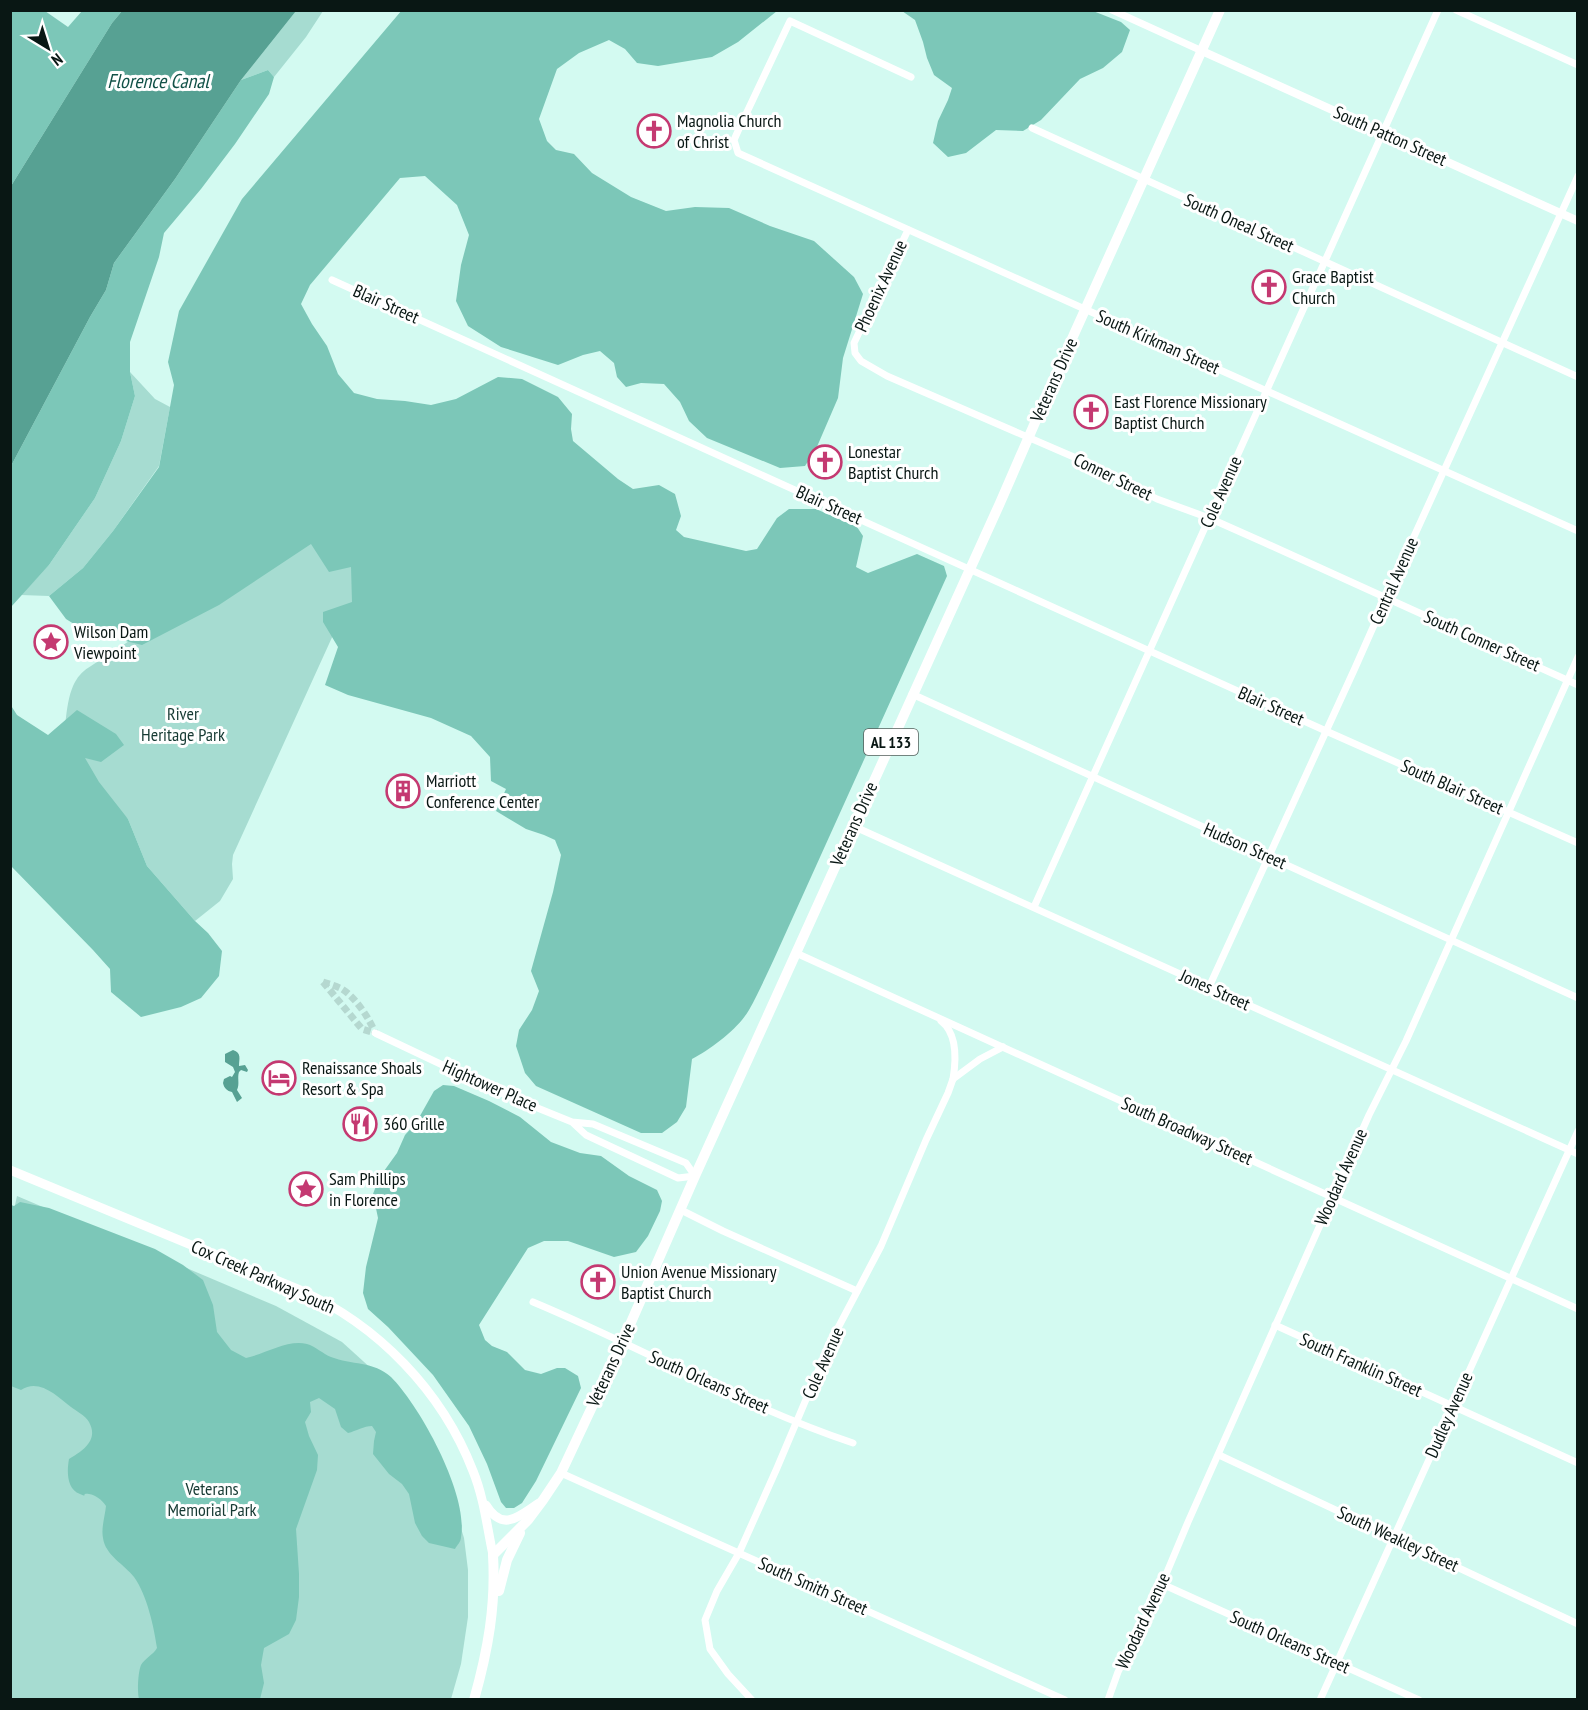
<svg xmlns="http://www.w3.org/2000/svg" width="1588" height="1710" viewBox="0 0 1588 1710" font-family="'PT Sans Narrow',sans-serif">
<style>
.green{fill:#a6dcd1}
.forest{fill:#7cc7b8}
.water{fill:#57a193}
.lines{fill:none;stroke-linecap:round;stroke-linejoin:round}
.minor-tunnel{stroke:#b5d8d0;stroke-width:7;stroke-dasharray:7 3.5;stroke-linecap:butt}
.minor{stroke:#fff;stroke-width:7}
.tertiary{stroke:#fff;stroke-width:8}
.secondary{stroke:#fff;stroke-width:9}
.primary{stroke:#fff;stroke-width:10}
.labels{text-anchor:middle;stroke-width:6;stroke-linejoin:round;paint-order:stroke}
.shield{fill:#fff;stroke:#535d5a;stroke-width:1.5}
.shield-label{font-size:16px;font-weight:bold;fill:#091714}
.poi-label{font-size:18px;fill:#091714;stroke:#fff;text-anchor:start}
.street-label{font-size:18px;fill:#091714;stroke:#fff}
.park-label{font-size:18px;fill:#163a33;stroke:#fff}
.water-label{font-size:20px;font-style:italic;fill:#115147;stroke:#fff}
</style>
<rect width="100%" height="100%" fill="#d3faf1"/>
<!-- green -->
<g class="green">
<polygon points="296,11 323,11 306,37 274,77 268,70 241,80"/>
<polygon points="130,372 155,399 170,407 159,466 113,531 83,568 49,596 21,595 49,565 95,498 121,441 135,396"/>
<path d="M310,532L410,565L344,611L233,855L232,864L233,879L220,901L195,921L147,866L128,819L63,755C65,734 65,700 75,682C82,668 98,663 110,654C174,610 243,572 310,532Z"/>
<polygon points="17,1196 276,1306 342,1342 374,1371 453,1503 464,1538 468,1570 468,1617 461,1664 451,1699 11,1699 11,1223"/>
</g>
<!-- forest -->
<g class="forest">
<path d="M402,10L777,11L738,42L712,57L658,66L637,63L625,49L609,40L579,53L557,69L539,119L547,141L556,150L574,154L592,173L631,197L666,211L695,207L729,208L770,226L814,241L854,277L863,294L843,358L838,398L816,449L805,466L780,468L707,438L689,421L680,402L664,384L641,383L626,387L617,377L614,363L600,351L583,355L558,365L501,347L468,326L456,301L461,265L469,235L457,205L425,176L400,178L310,285L301,304L312,324L327,346L338,374L354,393L377,399L405,401L431,405L456,399L498,377L522,379L558,397L572,414L571,429L573,441L618,479L633,489L659,485L675,494L681,516L676,530L684,537L746,551L757,549L777,518L789,509H816L857,527L863,536L856,567L868,573L917,554L944,566L947,576L774,959C766,976 758,994 749,1010C738,1029 711,1049 692,1059L686,1107L677,1122L662,1133H641L536,1086L525,1073L516,1046L519,1030L532,1010L539,991L531,971L553,892L561,855L555,840L544,835L526,829L496,811L506,789L491,781L490,757L471,736L431,718L348,695L325,685L338,647L323,622V612L352,602L351,567L329,572L311,544L219,605L142,645L85,631L66,619L49,596L83,568L113,531L159,467L174,385L168,362L179,311L242,199Z"/>
<polygon points="11,11 45,11 68,27 82,11 122,11 112,23 11,186"/>
<polygon points="902,11 1093,11 1121,22 1130,30 1122,52 1103,68 1080,79 1041,120 1023,131 996,130 966,153 948,157 933,143 938,121 948,100 952,88 934,75 927,58 923,42 915,20"/>
<polygon points="268,70 274,77 269,94 235,144 201,189 164,233 159,257 130,342 130,372 135,396 121,441 95,498 49,565 11,607 11,466 90,317 106,290 114,263 175,179 241,80"/>
<polygon points="10,704 17,715 48,735 77,710 116,734 124,745 101,762 85,758 99,782 128,819 147,866 195,921 208,933 222,951 219,976 201,998 181,1007 141,1017 111,992 110,969 93,950 11,866"/>
<polygon points="443,1085 454,1086 489,1101 520,1117 551,1142 580,1153 601,1156 629,1176 657,1190 662,1201 660,1211 648,1236 636,1252 614,1257 568,1241 544,1241 528,1248 479,1325 485,1340 492,1346 507,1352 525,1370 541,1374 557,1368 565,1368 578,1376 581,1388 536,1481 522,1503 514,1508 506,1508 501,1502 487,1464 469,1426 433,1375 388,1327 368,1309 363,1293 366,1267 378,1218 373,1194 379,1178 397,1153 405,1135 416,1123 434,1091"/>
<path d="M20,1202L49,1208L155,1249L183,1265L203,1280L213,1305L217,1332L231,1350L246,1358C265,1354 288,1339 307,1344C315,1346 323,1354 331,1357C351,1365 374,1361 391,1377C420,1406 469,1495 461,1537C461,1542 457,1545 455,1549L429,1543L422,1536L415,1523L409,1494L402,1484L389,1474L373,1454L374,1441L376,1432L372,1426C364,1426 356,1431 348,1433L341,1427L335,1409L319,1398L310,1402L311,1412L305,1422L309,1436L318,1455L317,1470L296,1529L299,1574V1597L296,1620L289,1634L264,1648L261,1665L264,1683L260,1699H139C137,1692 138,1672 141,1665C145,1658 153,1655 157,1648C154,1627 147,1595 134,1577C125,1565 105,1555 103,1538C101,1528 105,1516 106,1506C102,1500 96,1495 89,1494C80,1493 89,1498 80,1494C66,1489 67,1470 69,1459C83,1451 99,1440 89,1422C85,1415 76,1411 71,1407C57,1396 39,1378 21,1390L11,1386V1205L14,1206Z"/>
</g>
<!-- water -->
<g class="water">
<polygon points="122,11 296,11 241,80 175,179 114,263 106,290 90,317 11,466 11,186 112,23"/>
<path d="M233,1050C242,1053 239,1059 239,1066L245,1065L248,1070L247,1072L241,1070L239,1072C237,1078 240,1084 237,1090L242,1098L237,1102L232,1092C227,1091 224,1088 223,1083L224,1079L230,1076L232,1077L235,1072L233,1067L225,1062V1054Z"/>
</g>
<g class="lines">
<!-- minor-tunnel -->
<g class="minor-tunnel">
<path d="M323,982C329,984 336,986 342,989C355,997 370,1019 375,1033"/>
<polyline points="323,982 362,1029 375,1033"/>
</g>
<!-- minor -->
<g class="minor">
<polyline points="1112,10 1202,51"/>
<polyline points="1456,10 1578,65"/>
<polyline points="911,77 790,21 738,131 734,140 738,153 1578,531"/>
<polyline points="1032,128 1578,377"/>
<polyline points="908,230 854,343 855,353 861,361 887,376 1083,461 1157,499 1209,518 1263,542 1578,685"/>
<polyline points="332,280 1326,731 1578,843"/>
<polyline points="912,694 1578,998"/>
<polyline points="853,826 1578,1154"/>
<polyline points="1034,907 1438,10"/>
<polyline points="796,953 1578,1309"/>
<polyline points="1209,987 1355,668 1386,598 1578,176"/>
<path d="M941,1021C958,1034 956,1061 953,1079"/>
<polyline points="375,1033 508,1096 572,1122 593,1124 686,1163 695,1176 678,1178 586,1135 572,1122"/>
<polyline points="681,1210 723,1231 857,1291"/>
<path d="M533,1302C641,1347 743,1406 853,1443"/>
<polyline points="1275,1325 1578,1463"/>
<polyline points="1219,1455 1578,1624"/>
<polyline points="561,1473 1065,1700"/>
<polyline points="1162,1584 1419,1700"/>
<polyline points="752,1700 728,1674 710,1649 705,1620 717,1591 739,1553 777,1468 829,1345 881,1246 926,1140 948,1093 953,1079 980,1059 1003,1047"/>
<polyline points="1108,1700 1118,1672 1162,1584 1188,1522 1369,1115 1406,1041 1578,657"/>
<polyline points="1320,1700 1578,1131"/>
</g>
<!-- tertiary -->
<polyline class="tertiary" points="1202,51 1578,221"/>
<!-- secondary -->
<g class="secondary">
<path d="M10,1170L300,1290C378,1325 442,1391 473,1471C484,1498 487,1527 493,1555"/>
<path d="M486,1505C503,1533 519,1516 539,1503"/>
</g>
<!-- primary -->
<g class="primary">
<polyline points="499,1591 507,1560 520,1533"/>
<path d="M474,1700C488,1650 496,1606 493,1555L528,1520L543,1500L561,1473L622,1343L695,1176L1000,503L1057,372L1220,10"/>
</g>
</g>
<!-- icons -->
<defs>
<symbol id="church-ring" viewBox="-11 -11 22 22"><circle r="9.5" fill="#fff" stroke="#c43971" stroke-width="1.5"/><path d="M-1.2-6h2.4v3.5h3.3v2.4h-3.3V6h-2.4V-.1h-3.3v-2.4h3.3Z" fill="#c43971"/></symbol>
<symbol id="sight-ring" viewBox="-11 -11 22 22"><circle r="9.5" fill="#fff" stroke="#c43971" stroke-width="1.5"/><path d="M0-6L1.8-2.2L6-1.7L2.9 1.2L3.7 5.4L0 3.3L-3.7 5.4L-2.9 1.2L-6-1.7L-1.8-2.2Z" fill="#c43971"/></symbol>
<symbol id="building-ring" viewBox="-11 -11 22 22"><circle r="9.5" fill="#fff" stroke="#c43971" stroke-width="1.5"/><path d="M-4-6H4V6H1V3H-1V6H-4ZM-2.5-4.3h1.7v1.8h-1.7ZM.8-4.3h1.7v1.8H.8ZM-2.5-1h1.7V.8h-1.7ZM.8-1h1.7V.8H.8Z" fill="#c43971"/></symbol>
<symbol id="hotel-ring" viewBox="-11 -11 22 22"><circle r="9.5" fill="#fff" stroke="#c43971" stroke-width="1.5"/><path d="M-6-4.5h1.5V1H6V5H4.5V3h-9V5H-6ZM-4 0a1.8 1.8 0 1 1 3.6 0ZM.5 0V-2.5h3Q6-2.5 6 0Z" fill="#c43971"/></symbol>
<symbol id="restaurant-ring" viewBox="-11 -11 22 22"><circle r="9.5" fill="#fff" stroke="#c43971" stroke-width="1.5"/><path d="M-5-6h1v4h1v-4h1v4h1v-4h1v5L-1.5 .5V6h-2V.5L-5-1ZM5-6V6H3V1.5H1.5Q1.5-4 5-6Z" fill="#c43971"/></symbol>
</defs>
<g fill-rule="evenodd">
<use href="#church-ring" x="635" y="112" width="38" height="38"/>
<use href="#church-ring" x="1250" y="268" width="38" height="38"/>
<use href="#church-ring" x="1072" y="393" width="38" height="38"/>
<use href="#church-ring" x="806" y="443" width="38" height="38"/>
<use href="#sight-ring" x="32" y="623" width="38" height="38"/>
<use href="#building-ring" x="384" y="772" width="38" height="38"/>
<use href="#hotel-ring" x="260" y="1059" width="38" height="38"/>
<use href="#restaurant-ring" x="341" y="1105" width="38" height="38"/>
<use href="#sight-ring" x="287" y="1170" width="38" height="38"/>
<use href="#church-ring" x="579" y="1263" width="38" height="38"/>
</g>
<g class="labels">
<!-- shield labels -->
<rect class="shield" x="864" y="729" width="54" height="26" rx="4.5"/>
<g class="shield-label">
<text x="891" y="748">AL 133</text>
</g>
<!-- poi labels -->
<g class="poi-label">
<text x="677" y="127">Magnolia Church<tspan x="677" dy="21">of Christ</tspan></text>
<text x="1292" y="283">Grace Baptist<tspan x="1292" dy="21">Church</tspan></text>
<text x="1114" y="408">East Florence Missionary<tspan x="1114" dy="21">Baptist Church</tspan></text>
<text x="848" y="458">Lonestar<tspan x="848" dy="21">Baptist Church</tspan></text>
<text x="74" y="638">Wilson Dam<tspan x="74" dy="21">Viewpoint</tspan></text>
<text x="426" y="787">Marriott<tspan x="426" dy="21">Conference Center</tspan></text>
<text x="302" y="1074">Renaissance Shoals<tspan x="302" dy="21">Resort &amp; Spa</tspan></text>
<text x="383" y="1130">360 Grille</text>
<text x="329" y="1185">Sam Phillips<tspan x="329" dy="21">in Florence</tspan></text>
<text x="621" y="1278">Union Avenue Missionary<tspan x="621" dy="21">Baptist Church</tspan></text>
</g>
<!-- street labels -->
<g class="street-label">
<text transform="translate(1390 136) rotate(24)" y="6">South Patton Street</text>
<text transform="translate(1239 223) rotate(24)" y="6">South Oneal Street</text>
<text transform="translate(881 286) rotate(-65)" y="6">Phoenix Avenue</text>
<text transform="translate(386 304) rotate(24)" y="6">Blair Street</text>
<text transform="translate(1158 342) rotate(24)" y="6">South Kirkman Street</text>
<text transform="translate(1054 380) rotate(-66)" y="6">Veterans Drive</text>
<text transform="translate(1113 477) rotate(26)" y="6">Conner Street</text>
<text transform="translate(1221 492) rotate(-66)" y="6">Cole Avenue</text>
<text transform="translate(829 505) rotate(24)" y="6">Blair Street</text>
<text transform="translate(1394 581) rotate(-66)" y="6">Central Avenue</text>
<text transform="translate(1482 641) rotate(24)" y="6">South Conner Street</text>
<text transform="translate(1271 706) rotate(24)" y="6">Blair Street</text>
<text transform="translate(1452 787) rotate(24)" y="6">South Blair Street</text>
<text transform="translate(854 824) rotate(-66)" y="6">Veterans Drive</text>
<text transform="translate(1245 846) rotate(24)" y="6">Hudson Street</text>
<text transform="translate(1215 990) rotate(24)" y="6">Jones Street</text>
<text transform="translate(490 1086) rotate(24)" y="6">Hightower Place</text>
<text transform="translate(1187 1131) rotate(24)" y="6">South Broadway Street</text>
<text transform="translate(1341 1177) rotate(-66)" y="6">Woodard Avenue</text>
<text transform="translate(263 1277) rotate(24)" y="6">Cox Creek Parkway South</text>
<text transform="translate(823 1363) rotate(-66)" y="6">Cole Avenue</text>
<text transform="translate(611 1365) rotate(-65)" y="6">Veterans Drive</text>
<text transform="translate(1361 1365) rotate(24)" y="6">South Franklin Street</text>
<text transform="translate(709 1382) rotate(24)" y="6">South Orleans Street</text>
<text transform="translate(1449 1415) rotate(-66)" y="6">Dudley Avenue</text>
<text transform="translate(1398 1539) rotate(25)" y="6">South Weakley Street</text>
<text transform="translate(813 1586) rotate(24)" y="6">South Smith Street</text>
<text transform="translate(1143 1621) rotate(-65)" y="6">Woodard Avenue</text>
<text transform="translate(1290 1642) rotate(24)" y="6">South Orleans Street</text>
</g>
<!-- park labels -->
<g class="park-label">
<text x="183" y="720">River<tspan x="183" dy="21">Heritage Park</tspan></text>
<text x="212" y="1495">Veterans<tspan x="212" dy="21">Memorial Park</tspan></text>
</g>
<!-- water labels -->
<g class="water-label">
<text x="158" y="88">Florence Canal</text>
</g>
</g>
<!-- border -->
<rect width="1588" height="1710" fill="none" stroke="#091714" stroke-width="24"/>
<!-- north arrow -->
<g transform="translate(48 48) rotate(142)" stroke="#ffffff" stroke-width="4.5" paint-order="stroke">
<path d="M0-4.5L10 22L0 15L-10 22Z" fill="#091714"/>
<text y="-9" font-size="16" font-weight="bold" text-anchor="middle" fill="#091714">N</text>
</g>
</svg>
